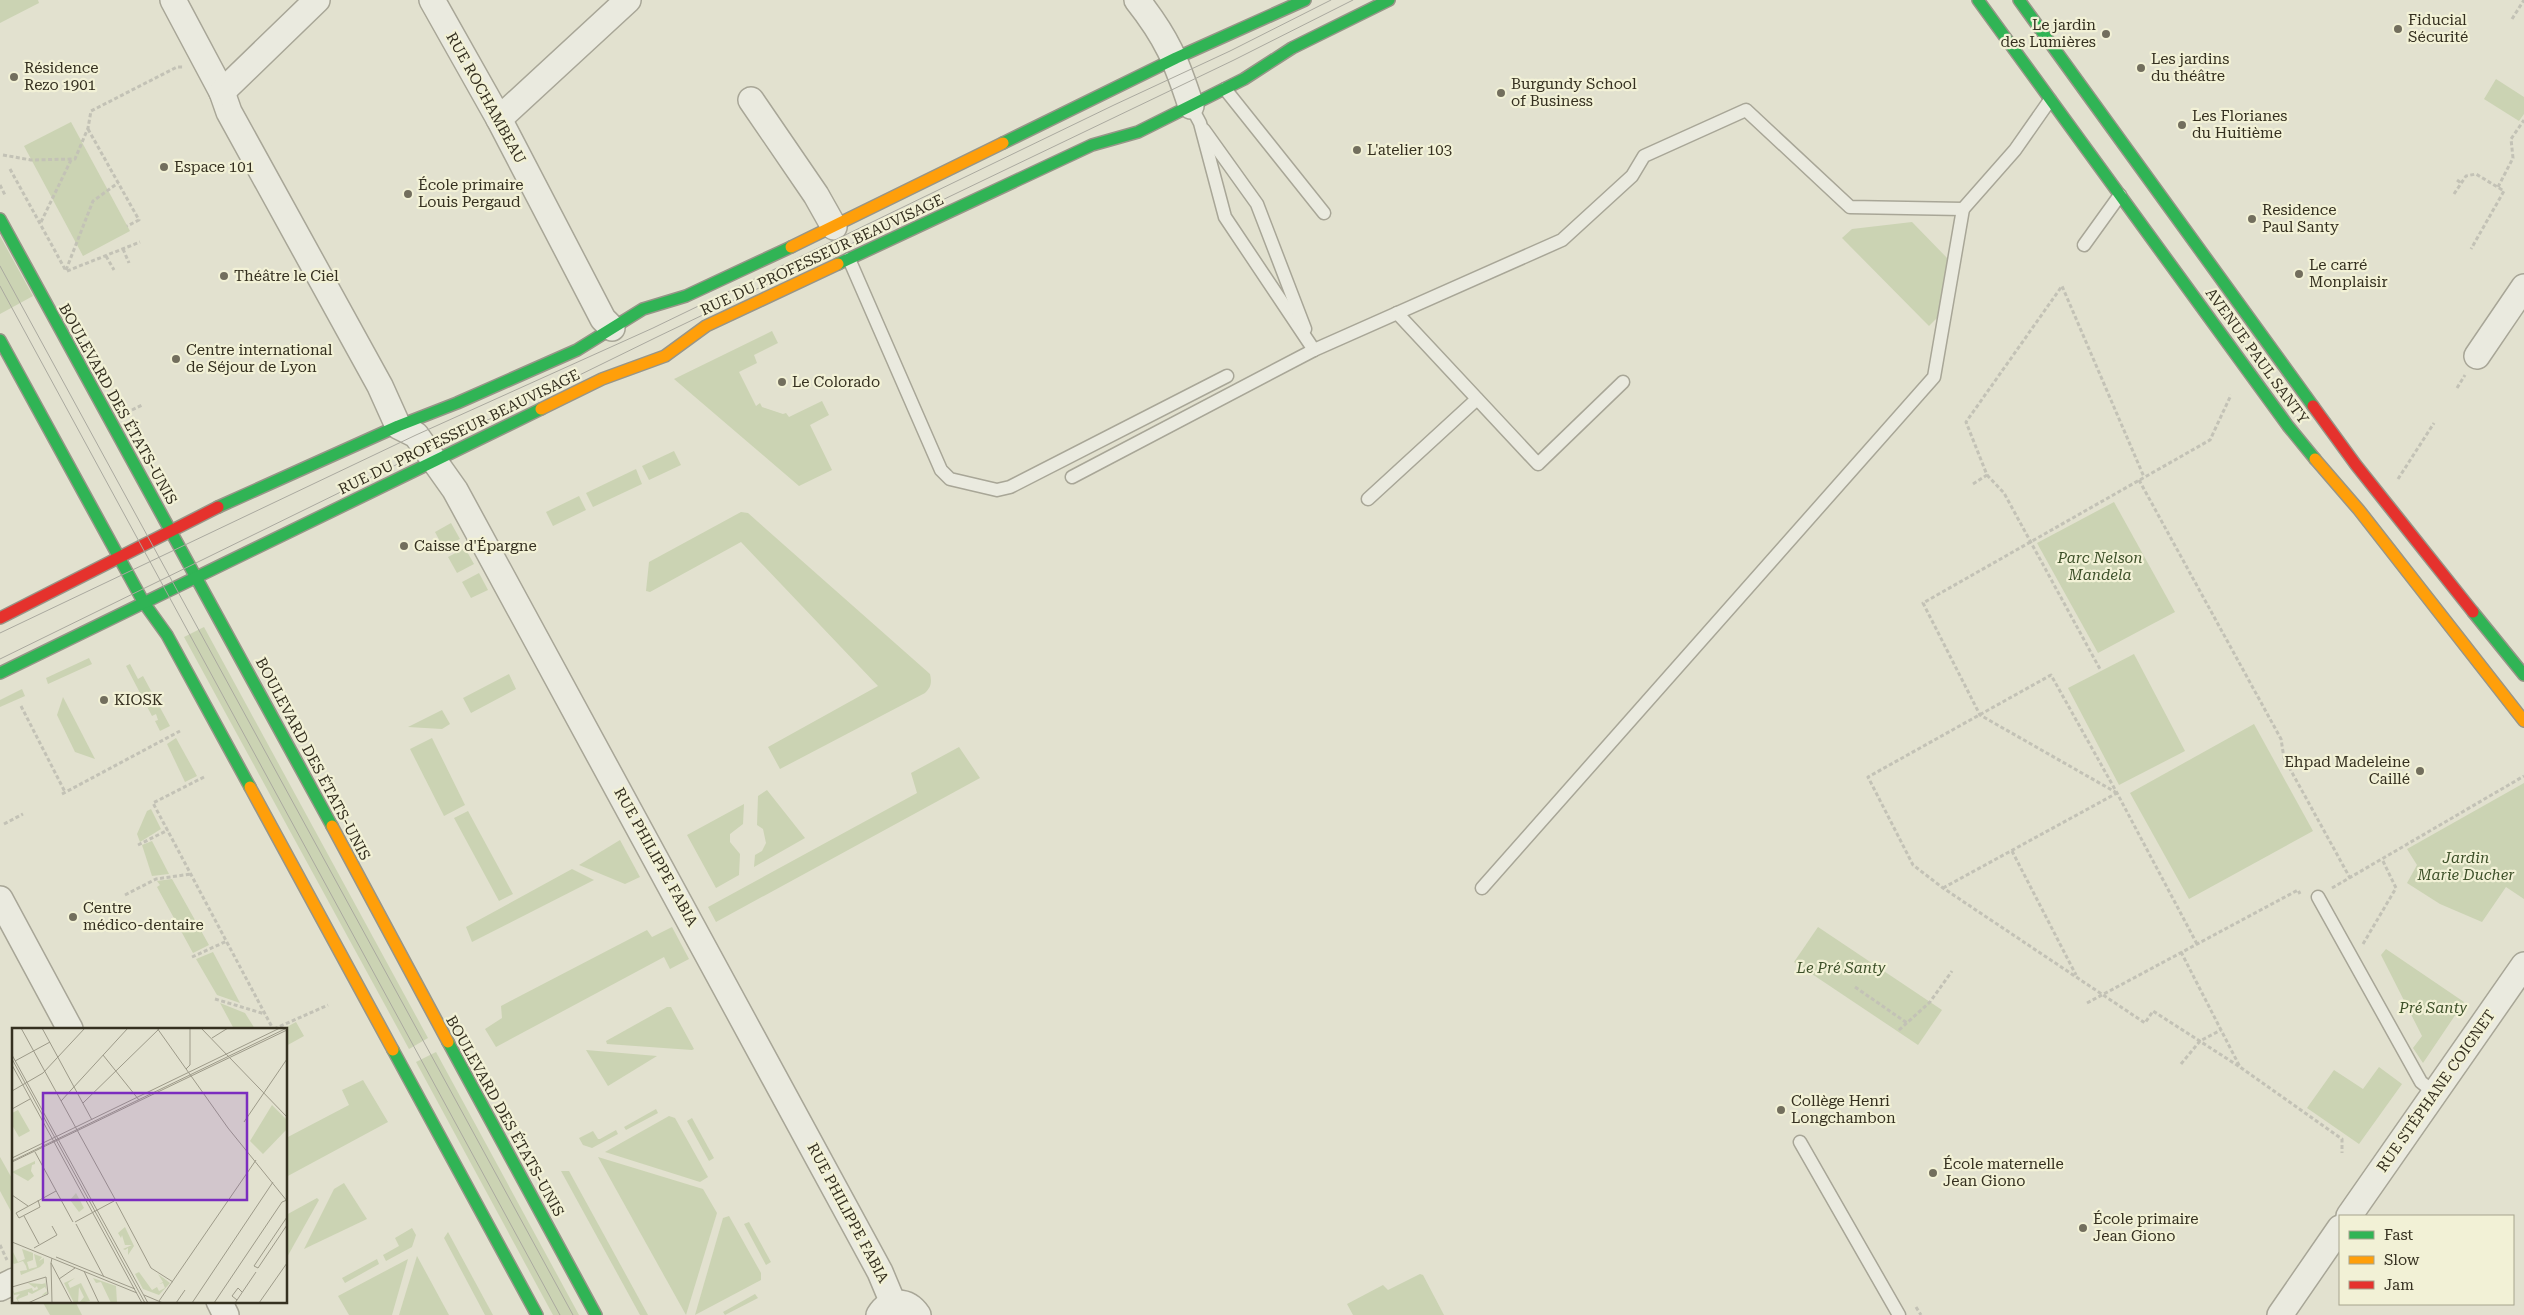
<svg xmlns="http://www.w3.org/2000/svg" width="2524" height="1315" viewBox="0 0 2524 1315" font-family="'Roboto Serif',serif">
<style>
.green{fill:#cbd3b3}
.lines{fill:none;stroke-linecap:round;stroke-linejoin:round}
.lane-casing{stroke:#a8a697;stroke-width:15}
.street-casing{stroke:#a8a697;stroke-width:28}
.fast-casing{stroke:#979588;stroke-width:14}
.slow-casing{stroke:#979588;stroke-width:14}
.jam-casing{stroke:#979588;stroke-width:14}
.path{stroke:#c3c2b6;stroke-width:3;stroke-dasharray:4 2.5;stroke-linecap:butt}
.lane{stroke:#eaeadf;stroke-width:12}
.street{stroke:#eaeadf;stroke-width:25}
.fast{stroke:#30b455;stroke-width:11}
.slow{stroke:#ff9f0a;stroke-width:11}
.jam{stroke:#e5322d;stroke-width:11}
.tram{stroke:#aaa99f;stroke-width:1}
.poi-dot{fill:#726e5d;stroke:#f2f1d6;stroke-width:2}
.labels{text-anchor:middle;stroke-width:4.5;stroke-linejoin:round;paint-order:stroke}
.poi-label{font-size:15px;fill:#353020;stroke:#f2f1d6;text-anchor:start}
.street-label{font-size:15px;fill:#353020;stroke:#f2f1d6}
.park-label{font-size:15px;font-style:italic;fill:#3d5029;stroke:#f2f1d6}
.inset-road{fill:none;stroke:#9d9a89;stroke-width:1}
.view{fill:#7b2cbf;fill-opacity:0.15;stroke:#7b2cbf;stroke-width:2.5}
.inset-edge{fill:none;stroke:#353020;stroke-width:2.5}
</style>
<rect width="100%" height="100%" fill="#e2e1cf"/>
<!-- green -->
<g class="green">
<polygon points="0,0 38,0 39,3 0,23"/>
<polygon points="2496,79 2524,97 2524,114 2519,121 2484,99"/>
<polygon points="71,122 130,231 83,256 24,146"/>
<polygon points="1912,222 1949,260 1937,318 1929,326 1842,238 1852,229"/>
<polygon points="0,236 33,296 0,314"/>
<polygon points="772,331 778,343 754,355 757,363 739,372 756,406 760,403 762,407 783,414 786,413 789,417 822,401 829,415 810,425 832,470 799,486 674,379"/>
<polygon points="674,451 681,465 649,480 642,466"/>
<polygon points="636,469 642,484 593,507 586,493"/>
<polygon points="579,496 586,510 553,526 546,512"/>
<polygon points="2114,502 2175,612 2098,653 2037,543"/>
<path d="M741,512L748,513L930,674C932,683 931,687 925,693L780,769L768,747L878,686L741,542L650,592L646,591L649,562Z"/>
<polygon points="451,523 460,539 443,547 435,532"/>
<polygon points="465,548 474,564 457,573 448,557"/>
<polygon points="479,573 488,590 471,598 462,582"/>
<polygon points="204,627 428,1038 409,1049 184,637"/>
<polygon points="2134,654 2185,751 2119,785 2068,688"/>
<polygon points="89,658 92,664 48,684 46,678"/>
<polygon points="130,664 138,679 143,676 170,726 160,731 155,721 158,720 156,714 152,716 126,666"/>
<polygon points="509,674 516,689 471,713 463,698"/>
<polygon points="22,689 25,696 0,707 0,700"/>
<polygon points="63,697 95,759 75,752 57,715"/>
<polygon points="442,710 450,724 442,729 408,727"/>
<polygon points="2254,724 2313,831 2189,899 2130,793"/>
<polygon points="176,738 197,776 185,782 167,744"/>
<polygon points="432,738 465,805 444,816 410,749"/>
<polygon points="959,747 980,778 716,922 708,907 917,793 911,773"/>
<polygon points="2524,783 2524,899 2506,887 2482,922 2440,904 2407,883 2417,865 2407,849"/>
<polygon points="767,790 805,838 754,867 755,855 762,851 766,843 763,829 757,825 758,796"/>
<polygon points="744,804 743,824 730,834 730,842 740,854 739,875 716,888 687,835"/>
<polygon points="151,809 161,829 140,842 137,834 147,811"/>
<polygon points="468,811 513,894 499,901 454,818"/>
<polygon points="620,840 640,877 625,884 579,865"/>
<polygon points="152,841 169,874 152,876 142,845"/>
<polygon points="572,869 594,880 472,942 466,927"/>
<polygon points="172,879 209,945 193,953 157,887 160,885 157,881"/>
<polygon points="672,927 689,959 670,969 664,957 496,1047 485,1029 502,1018 501,1006 647,930 652,937"/>
<polygon points="1818,927 1942,1010 1918,1045 1794,962"/>
<polygon points="2386,949 2464,1002 2423,1063 2413,1048 2422,1036 2381,955"/>
<polygon points="213,952 240,1003 217,995 196,959"/>
<polygon points="220,1003 245,1013 255,1029 234,1029"/>
<polygon points="667,1007 671,1007 694,1049 692,1050 607,1044 606,1041"/>
<polygon points="296,1022 304,1036 286,1046 286,1029 283,1029"/>
<polygon points="586,1050 657,1056 608,1086"/>
<polygon points="436,1052 579,1315 553,1315 416,1062"/>
<polygon points="2379,1067 2402,1084 2359,1144 2307,1108 2334,1070 2363,1089"/>
<polygon points="363,1080 388,1122 286,1177 286,1138 349,1105 342,1090"/>
<polygon points="656,1109 658,1113 626,1130 624,1127"/>
<polygon points="669,1116 675,1118 708,1177 700,1182 605,1152"/>
<polygon points="692,1118 714,1158 709,1161 687,1121"/>
<polygon points="616,1130 618,1134 592,1148 583,1145 579,1138 593,1131 598,1139 600,1139"/>
<polygon points="0,1157 14,1182 14,1217 0,1191"/>
<polygon points="598,1157 703,1189 717,1213 686,1315"/>
<polygon points="561,1171 569,1171 648,1315 640,1315"/>
<polygon points="344,1183 367,1219 304,1249 334,1189"/>
<polygon points="317,1198 319,1200 286,1259 286,1215"/>
<polygon points="729,1216 761,1273 761,1280 695,1315 723,1218"/>
<polygon points="749,1222 771,1262 766,1265 744,1224"/>
<polygon points="412,1228 416,1235 412,1247 386,1261 383,1255 399,1246 395,1238"/>
<polygon points="448,1232 493,1315 485,1315 444,1238"/>
<polygon points="417,1256 449,1315 399,1315"/>
<polygon points="377,1259 379,1264 345,1283 342,1278"/>
<polygon points="408,1259 392,1315 349,1315 338,1296"/>
<polygon points="1420,1274 1423,1275 1444,1315 1353,1315 1347,1304 1383,1285 1388,1290"/>
<polygon points="755,1294 758,1298 725,1315 723,1312"/>
<polygon points="42,1301 75,1301 82,1315 50,1315"/>
</g>
<g class="lines">
<defs>
<g id="lane">
<polyline points="1225,89 1324,213"/>
<polyline points="1191,106 1200,123 1225,217 1314,350"/>
<polyline points="1204,130 1257,204 1305,329"/>
<polyline points="2084,245 2120,195"/>
<polyline points="849,259 941,470 950,479 997,490 1010,487 1227,376"/>
<polyline points="1397,313 1538,464 1623,382"/>
<polyline points="1072,477 1314,350 1562,240 1632,176 1644,156 1746,110 1850,207 1963,209 2015,150 2050,100"/>
<polyline points="1368,499 1477,399"/>
<polyline points="1482,888 1934,377 1963,209"/>
<polyline points="2318,897 2421,1082 2435,1093"/>
<polyline points="1800,1142 1899,1315"/>
</g>
<g id="street">
<polyline points="173,0 222,92 229,112 380,386 398,426 416,435 455,490 880,1272 893,1303"/>
<polyline points="432,0 499,119 603,319 612,328"/>
<path d="M1137,0C1167,38 1176,60 1191,106"/>
<polyline points="222,92 317,0"/>
<polyline points="751,100 816,195 834,227"/>
<polyline points="499,119 628,0"/>
<polyline points="2477,356 2524,287"/>
<polyline points="0,899 70,1029"/>
<polyline points="2349,1216 2524,965"/>
<polyline points="0,1288 14,1281"/>
<polyline points="219,1301 226,1315"/>
<path d="M879,1315C889,1298 908,1300 918,1315"/>
<polyline points="2280,1315 2340,1228"/>
</g>
<g id="fast">
<polyline points="1978,0 2288,426 2315,459"/>
<polyline points="2019,0 2313,406"/>
<polyline points="1003,143 1176,58 1305,0"/>
<polyline points="0,219 332,826"/>
<polyline points="838,264 1092,145 1138,132 1244,79 1292,48 1389,0"/>
<polyline points="0,340 144,603 167,635 250,787"/>
<polyline points="218,507 398,426 457,403 577,350 643,309 686,296 791,247"/>
<polyline points="2473,612 2524,675"/>
<polyline points="0,673 541,409"/>
<polyline points="448,1042 596,1315"/>
<polyline points="393,1050 537,1315"/>
</g>
<g id="slow">
<polyline points="791,247 1003,143"/>
<polyline points="541,409 602,379 665,356 706,326 838,264"/>
<polyline points="2315,459 2359,510 2524,721"/>
<polyline points="250,787 393,1050"/>
<polyline points="332,826 448,1042"/>
</g>
<g id="jam">
<polyline points="2313,406 2356,465 2473,612"/>
<polyline points="0,618 218,507"/>
</g>
</defs>
<!-- lane casing -->
<use href="#lane" class="lane-casing"/>
<!-- street casing -->
<use href="#street" class="street-casing"/>
<!-- fast casing -->
<use href="#fast" class="fast-casing"/>
<!-- slow casing -->
<use href="#slow" class="slow-casing"/>
<!-- jam casing -->
<use href="#jam" class="jam-casing"/>
<!-- path -->
<g class="path">
<polyline points="2512,19 2524,0"/>
<polyline points="88,129 139,220 127,226"/>
<polyline points="3,155 31,160 75,159 88,128 91,111 177,67 183,67"/>
<polyline points="10,169 66,271"/>
<polyline points="2457,180 2461,183"/>
<polyline points="0,185 5,195"/>
<polyline points="2498,187 2513,158 2511,139 2524,120"/>
<polyline points="2454,194 2466,176 2476,174 2504,191 2471,249"/>
<polyline points="41,222 71,160"/>
<polyline points="123,249 129,263"/>
<polyline points="106,256 114,270"/>
<polyline points="66,270 93,201 118,183"/>
<polyline points="67,271 140,242"/>
<polyline points="2457,388 2465,375"/>
<polyline points="132,410 142,405"/>
<polyline points="1987,475 2004,493 2101,671"/>
<polyline points="2398,479 2434,423"/>
<polyline points="2139,480 2281,739 2284,758 2350,878"/>
<polyline points="1973,484 1987,475 1966,422 2062,286 2144,477"/>
<polyline points="21,706 65,792"/>
<polyline points="204,777 153,803 273,1029"/>
<polyline points="2117,793 1980,715 1923,603 2210,440 2231,395"/>
<polyline points="62,794 180,731"/>
<polyline points="4,824 23,814"/>
<polyline points="138,845 168,830"/>
<polyline points="2012,851 2076,975"/>
<polyline points="1943,888 2117,793"/>
<polyline points="2332,888 2524,776"/>
<polyline points="125,895 156,879 191,874"/>
<polyline points="2197,944 2117,793 2051,675 1868,777 1913,865 1943,888 2145,1023 2153,1011 2240,1067"/>
<polyline points="2363,944 2396,888 2382,859"/>
<polyline points="2181,952 2240,1067 2342,1139 2342,1153"/>
<polyline points="192,957 227,941"/>
<polyline points="1855,987 1907,1023"/>
<polyline points="215,999 265,1014"/>
<polyline points="2087,1003 2298,890 2300,894"/>
<polyline points="274,1029 328,1005"/>
<polyline points="1899,1030 1930,1002 1952,971"/>
<polyline points="2181,1064 2200,1041 2221,1030"/>
<polyline points="0,1245 7,1260"/>
<polyline points="1916,1307 1921,1315"/>
</g>
<!-- lane -->
<use href="#lane" class="lane"/>
<!-- street -->
<use href="#street" class="street"/>
<!-- fast -->
<use href="#fast" class="fast"/>
<!-- slow -->
<use href="#slow" class="slow"/>
<!-- jam -->
<use href="#jam" class="jam"/>
<!-- tram -->
<g class="tram">
<polyline points="0,266 573,1315"/>
<polyline points="0,286 560,1315"/>
<polyline points="0,633 416,435 653,328 1114,105 1230,51 1331,0"/>
<polyline points="0,659 657,337 1234,60 1353,0"/>
</g>
</g>
<!-- markers -->
<g class="poi-dot">
<circle cx="2398" cy="29" r="5"/>
<circle cx="2106" cy="34" r="5"/>
<circle cx="2141" cy="68" r="5"/>
<circle cx="14" cy="77" r="5"/>
<circle cx="1501" cy="93" r="5"/>
<circle cx="2182" cy="125" r="5"/>
<circle cx="1357" cy="150" r="5"/>
<circle cx="164" cy="167" r="5"/>
<circle cx="408" cy="194" r="5"/>
<circle cx="2252" cy="219" r="5"/>
<circle cx="2299" cy="274" r="5"/>
<circle cx="224" cy="276" r="5"/>
<circle cx="176" cy="359" r="5"/>
<circle cx="782" cy="382" r="5"/>
<circle cx="404" cy="546" r="5"/>
<circle cx="104" cy="700" r="5"/>
<circle cx="2420" cy="771" r="5"/>
<circle cx="73" cy="917" r="5"/>
<circle cx="1781" cy="1110" r="5"/>
<circle cx="1933" cy="1173" r="5"/>
<circle cx="2083" cy="1228" r="5"/>
</g>
<g class="labels">
<!-- poi labels -->
<g class="poi-label">
<text x="2408" y="25">Fiducial<tspan x="2408" dy="17">Sécurité</tspan></text>
<text x="2096" y="30" text-anchor="end">Le jardin<tspan x="2096" dy="17">des Lumières</tspan></text>
<text x="2151" y="64">Les jardins<tspan x="2151" dy="17">du théâtre</tspan></text>
<text x="24" y="73">Résidence<tspan x="24" dy="17">Rezo 1901</tspan></text>
<text x="1511" y="89">Burgundy School<tspan x="1511" dy="17">of Business</tspan></text>
<text x="2192" y="121">Les Florianes<tspan x="2192" dy="17">du Huitième</tspan></text>
<text x="1367" y="155">L'atelier 103</text>
<text x="174" y="172">Espace 101</text>
<text x="418" y="190">École primaire<tspan x="418" dy="17">Louis Pergaud</tspan></text>
<text x="2262" y="215">Residence<tspan x="2262" dy="17">Paul Santy</tspan></text>
<text x="2309" y="270">Le carré<tspan x="2309" dy="17">Monplaisir</tspan></text>
<text x="234" y="281">Théâtre le Ciel</text>
<text x="186" y="355">Centre international<tspan x="186" dy="17">de Séjour de Lyon</tspan></text>
<text x="792" y="387">Le Colorado</text>
<text x="414" y="551">Caisse d'Épargne</text>
<text x="114" y="705">KIOSK</text>
<text x="2410" y="767" text-anchor="end">Ehpad Madeleine<tspan x="2410" dy="17">Caillé</tspan></text>
<text x="83" y="913">Centre<tspan x="83" dy="17">médico-dentaire</tspan></text>
<text x="1791" y="1106">Collège Henri<tspan x="1791" dy="17">Longchambon</tspan></text>
<text x="1943" y="1169">École maternelle<tspan x="1943" dy="17">Jean Giono</tspan></text>
<text x="2093" y="1224">École primaire<tspan x="2093" dy="17">Jean Giono</tspan></text>
</g>
<!-- street labels -->
<g class="street-label">
<text transform="translate(486 98) rotate(61)" y="5">RUE ROCHAMBEAU</text>
<text transform="translate(822 255) rotate(-25)" y="5">RUE DU PROFESSEUR BEAUVISAGE</text>
<text transform="translate(2257 356) rotate(54)" y="5">AVENUE PAUL SANTY</text>
<text transform="translate(118 404) rotate(61)" y="5">BOULEVARD DES ÉTATS-UNIS</text>
<text transform="translate(459 432) rotate(-26)" y="5">RUE DU PROFESSEUR BEAUVISAGE</text>
<text transform="translate(313 759) rotate(62)" y="5">BOULEVARD DES ÉTATS-UNIS</text>
<text transform="translate(656 857) rotate(61)" y="5">RUE PHILIPPE FABIA</text>
<text transform="translate(2436 1091) rotate(-55)" y="5">RUE STÉPHANE COIGNET</text>
<text transform="translate(505 1116) rotate(61)" y="5">BOULEVARD DES ÉTATS-UNIS</text>
<text transform="translate(848 1213) rotate(62)" y="5">RUE PHILIPPE FABIA</text>
</g>
<!-- park labels -->
<g class="park-label">
<text x="2100" y="563">Parc Nelson<tspan x="2100" dy="17">Mandela</tspan></text>
<text x="2466" y="863">Jardin<tspan x="2466" dy="17">Marie Ducher</tspan></text>
<text x="1841" y="973">Le Pré Santy</text>
<text x="2433" y="1013">Pré Santy</text>
</g>
</g>
<!-- overview -->
<g transform="translate(12 1028)">
<rect width="275" height="275" fill="#e2e1cf"/>
<path d="M260,77L275,92V101L251,126L238,113ZM6,82L18,103L7,109L0,97V85ZM23,133V136L20,137L19,143L22,148L16,153L0,144ZM64,165L72,180L67,184L58,172ZM113,199L122,218L116,227V220L113,222L111,221L120,217H113L110,207L109,210L106,205ZM10,221L21,225V232L15,234L17,241L25,239L22,226L30,229L27,233L32,230V235L28,239L9,247L8,243L15,242L14,238L11,233L2,236L1,235L0,222L6,234L13,231ZM127,244L140,262L145,259L147,263L153,260L151,255L147,256L151,254L146,246L158,255L147,267L131,261L123,246ZM33,250L35,266L29,268L35,263L33,259L20,266L16,264V267L6,271L7,275L4,270L8,266L2,267L0,261V259L2,265L20,260L21,263L26,261L25,258L23,260L16,255L30,256L34,255ZM63,250L56,255L58,260L69,255L78,273L67,275L72,269L67,259L66,275H62L52,255ZM81,250L104,258L105,275H99L89,254L84,255Z" fill="#cbd3b3"/>
<path class="inset-road" d="M9,0L103,171M30,0L80,92M145,0L216,100L275,173M189,0L275,89M200,10L216,0M0,27L136,275M91,27L127,72M0,31L133,275M3,33L38,14M0,37L130,275M174,41L178,37V0M0,63L31,45L73,0M49,73L116,0M71,75L148,0M0,81L18,71M232,94L275,31M23,124L61,194M0,130L268,0M0,133L275,0M0,134L275,2M0,167L16,178M26,172L28,179L7,190L4,185L15,179L44,163M104,174L139,240L161,254M12,188L27,216M275,189L242,238L246,240L275,197M63,194L102,173M64,196L92,249M0,214L125,265M22,220L45,207L40,198M44,229L123,261M40,230L39,235L60,275M39,235L40,275M72,243L87,275M47,251L63,240M0,259L34,249L36,266L16,275M132,267L151,275M225,272L220,268L226,260L230,264M147,273L244,132M164,275L173,262M180,275L261,154M202,275L270,174L275,172M223,275L244,244M247,275L275,235"/>
<path class="view" d="M31,65H235V172H31Z"/>
<rect width="275" height="275" class="inset-edge"/>
</g>
<!-- legend -->
<rect x="2339" y="1215" width="175" height="90" fill="#f2f1d6" stroke="#a6a48d"/>
<rect x="2349" y="1231" width="25" height="8" fill="#30b455" stroke="#a6a48d"/>
<text x="2384" y="1240" font-size="15" fill="#353020">Fast</text>
<rect x="2349" y="1256" width="25" height="8" fill="#ff9f0a" stroke="#a6a48d"/>
<text x="2384" y="1265" font-size="15" fill="#353020">Slow</text>
<rect x="2349" y="1281" width="25" height="8" fill="#e5322d" stroke="#a6a48d"/>
<text x="2384" y="1290" font-size="15" fill="#353020">Jam</text>
</svg>
